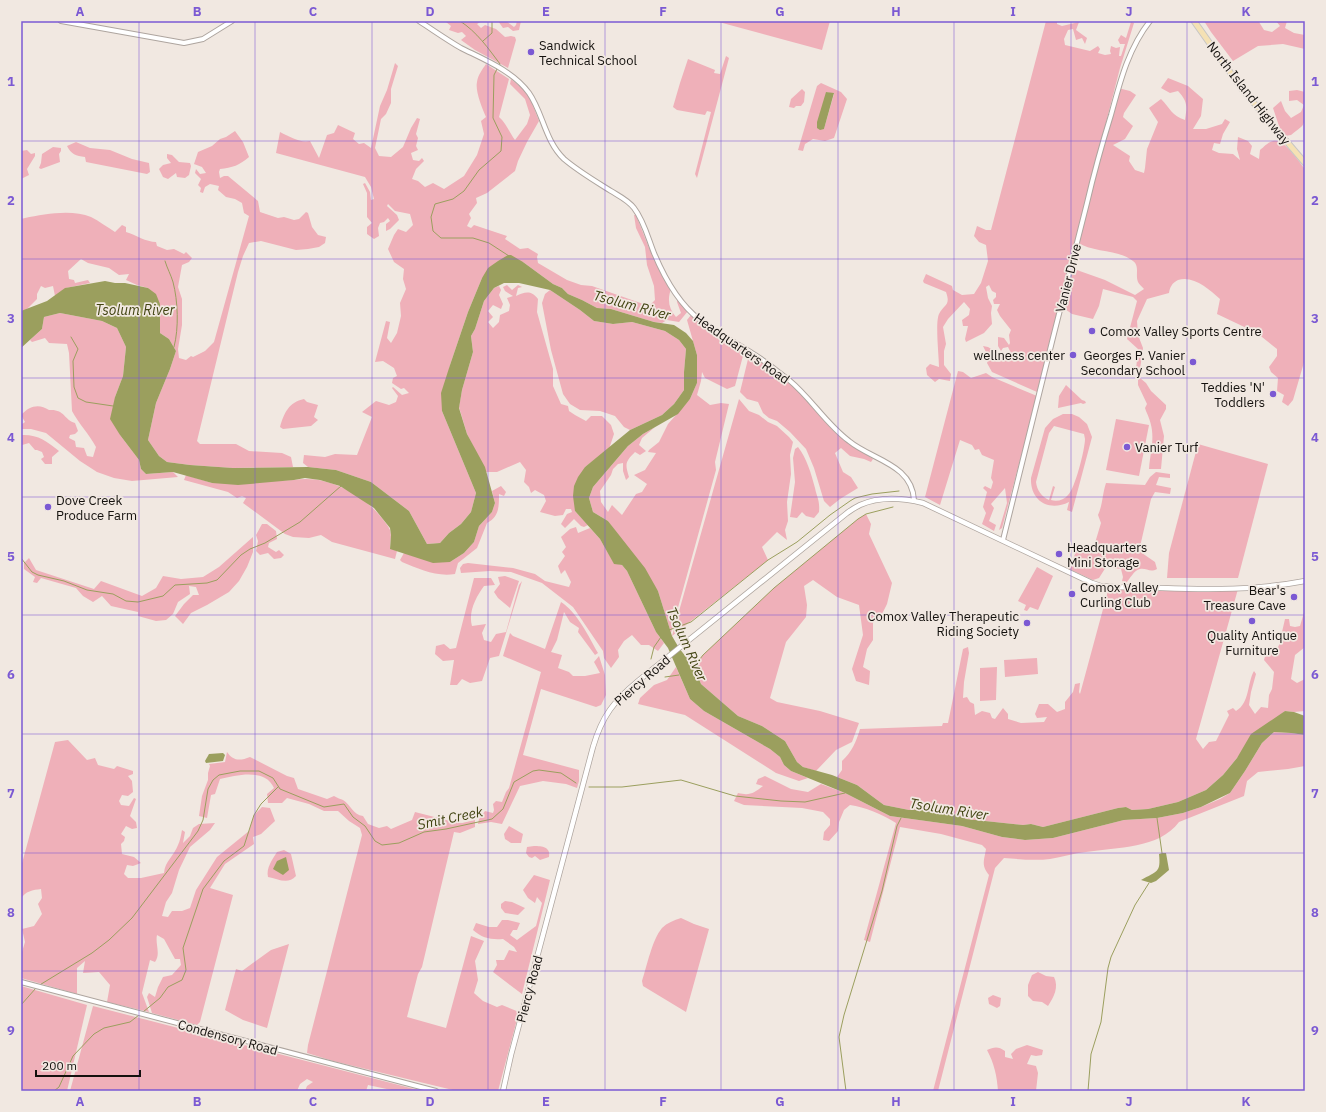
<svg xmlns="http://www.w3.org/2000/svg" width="1326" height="1112" viewBox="0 0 1326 1112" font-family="'IBM Plex Sans',sans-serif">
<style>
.green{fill:#efb0b9;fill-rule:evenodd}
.water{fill:#9b9f5e}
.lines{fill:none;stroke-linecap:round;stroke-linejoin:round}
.stream{stroke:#9b9f5e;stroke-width:1}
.tertiary-casing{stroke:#aea59f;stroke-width:6}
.secondary-casing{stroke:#aea59f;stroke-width:6}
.primary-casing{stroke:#c7c6c5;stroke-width:7}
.tertiary{stroke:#fff;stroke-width:4}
.secondary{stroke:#fff;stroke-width:4.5}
.primary{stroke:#f5e1b4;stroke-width:5}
.grid{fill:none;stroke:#7b59d3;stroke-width:1;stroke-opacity:0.55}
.poi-dot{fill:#7b59d3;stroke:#f1e8e1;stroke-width:1.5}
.labels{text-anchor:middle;stroke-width:3.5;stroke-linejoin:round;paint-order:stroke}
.poi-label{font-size:13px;fill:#14110e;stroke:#f1e8e1;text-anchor:start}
.street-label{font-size:13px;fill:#14110e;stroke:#f1e8e1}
.water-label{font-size:14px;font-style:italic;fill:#424412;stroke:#f1e8e1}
.neatline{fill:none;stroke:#7b59d3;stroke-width:1.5}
.grid-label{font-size:13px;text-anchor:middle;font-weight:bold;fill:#7b59d3}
</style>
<rect width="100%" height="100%" fill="#f1e8e1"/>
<!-- green -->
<g class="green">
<polygon points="437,21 482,21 477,24 481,28 485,25 496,29 505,37 511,36 515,37 516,40 508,68 475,50 461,40 466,36 462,32 458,33 449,30 451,26 446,22"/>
<polygon points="498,21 506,21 514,27 516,25 517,21 521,21 519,30 513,31 508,27 503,28"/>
<polygon points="715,21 830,21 822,50"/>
<path d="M1046,21H1057V24L1062,26L1079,22L1076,30L1087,38L1085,44L1082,38L1076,40L1073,29L1068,30L1064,39L1065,45L1090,51L1098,46L1100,49L1098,53L1105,55L1111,54L1110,51L1111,46L1116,48L1120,47L1119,56H1121L1125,44H1120L1118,40L1121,35L1126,38L1131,22L1134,23L1120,68L1037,392L992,372L987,363L989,358L983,346L988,347L1004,357L1011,353L1008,347L1003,348L1001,351L998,346V337L1004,338L1009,345L1010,343L1009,335L1011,330L1000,316L997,310L1000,304H994L993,300L996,297V293L992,291L989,285L986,287L988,298L992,306L991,313L992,324L984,333L966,342L965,339L968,326H963L962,320L969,315L970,309L964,302L948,319L943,327L946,344L944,351V365L951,374L950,381L939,379L935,382L927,375L926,368L930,364L939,367C939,356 935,323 939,314C944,304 951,306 946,292L924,283L923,281L926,274L952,286L953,290L962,295L974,294L981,283L988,261L986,245L979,242L974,236L977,226L986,230H991Z"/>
<polygon points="1204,21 1260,21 1259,22 1264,30 1272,32 1280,26 1276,21 1287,21 1285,28 1294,33 1305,35 1305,49 1283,44 1258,46 1233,61 1211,32"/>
<polygon points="726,56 729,58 697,178 695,174 711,112 707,111 705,115 677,110 673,107 680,83 688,59 715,70 714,73 720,74"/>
<path d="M395,63L398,66L391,89V103L386,114L381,119L375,148L379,156L391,157L403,147L411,128L417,118L420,119L416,134L418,138L416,146L418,150L411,153L413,160L419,161L422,158L424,161L416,169L412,179L418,181L425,187L433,183L444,189L464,176L477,155L484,134L481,121L486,117C482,108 475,91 477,82C478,75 482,70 486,64L509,79L499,117C506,123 509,132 515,140L527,124L530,115L525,99L510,84L511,79L524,90L530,98L539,121L527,142L518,161L515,171L487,193L476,198L477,203L469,214L471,218L467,226L471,228L474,225L507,236L505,239L520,249L528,248L538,254L537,257L538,263L567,280L581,285L592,286L649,306L655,300L654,286L647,265L645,247L636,228L634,215H636L649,248L671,289C667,300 669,309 676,317L681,313L677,302V298L688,311L679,322L667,320L662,323L654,322L611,309L597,308L582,300L568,294L562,288L553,284L523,262L482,278L468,312L450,365L442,411L476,493L471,512L461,524L449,533L440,543L427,544L409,511L371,482L336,470L308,467L303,463L304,455L325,457L335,454L357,455L372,417L362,412L376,401L389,405L396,402L398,396L392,388L393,387L402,395L409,393L404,388L401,389L392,383L393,378L397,376L394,368L383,361L375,362L386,321L390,322L387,338L391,343L397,333L401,316L400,303L406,289L403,279L404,269L394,262L388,249L394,235L398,229L406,232L413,225L410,214L395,211L388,204L387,206L397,215L399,220L390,229L386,231V224L390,221L388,218L384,222L380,223L378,228L379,236L374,239L367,234V227L372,223L367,217V193L363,184L365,183L370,192L371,200L374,199L371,187L365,177L276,153L280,132C290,137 300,143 310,141L319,158L327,135L334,133L338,125L355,133L353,139L359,144L364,143L371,148L380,106L387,90Z"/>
<path d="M1168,78L1188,86L1203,99L1201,116L1193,129H1206L1222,124L1225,119L1230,122L1223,134L1220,144L1214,143L1212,150L1219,153L1233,154L1240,160L1237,149L1238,137L1248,141L1252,146L1250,154L1259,159L1260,150C1264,147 1268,142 1273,141C1284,138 1299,162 1305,169V359L1293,400L1288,406L1282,402L1284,395L1277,391L1278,378L1271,372L1269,367L1277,356V349L1257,333L1217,314L1220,299C1209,289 1193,275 1178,280C1172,283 1170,287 1169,293L1147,299L1137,321L1138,335L1143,348L1140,369L1136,370L1138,349L1127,339L1137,301L1133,297L1103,289L1099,306L1093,319L1072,314L1065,309L1067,291L1074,269L1105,280L1135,295L1144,289C1142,287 1139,284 1138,282C1135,275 1140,266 1133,261C1118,249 1093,253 1077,242L1118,88L1130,91L1136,95L1124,113L1123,117L1133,126L1125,139L1113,145L1130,156L1129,161L1135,170L1144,173L1145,168L1147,149L1158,122L1149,108L1161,99C1170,108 1172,116 1185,120C1187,106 1188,102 1178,91L1170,93L1161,88Z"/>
<path d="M821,83L841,92L847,99L834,138L825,141L813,139L805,144L803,151L798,150L817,86ZM826,92L834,94L824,129Z"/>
<polygon points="802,89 805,92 804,102 801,106 796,106 794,108 789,107 791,99"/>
<path d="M1297,90L1305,92C1305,101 1308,122 1301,127C1298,130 1294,132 1291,135L1285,136L1280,129L1273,108L1281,101L1285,111L1291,118L1301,112L1304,105L1297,100L1289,101V91Z"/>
<path d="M235,131L243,142L249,157C240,165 232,168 220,169L219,172L220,178L224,176H228L258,201L260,212L278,218L284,217L294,220L299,219L306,212L308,213L312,227L318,235L326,237L325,243L319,247L308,249L296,250L261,241L249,243L243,256L238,272L197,441L200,444H236L249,451L282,453L291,457L293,467L233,468L190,465L167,462L159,456L148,440L156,403L170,369L176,351L169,339L160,333V304L148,288L137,285L126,280L129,274L119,275L109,268L88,263L81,259L68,271L69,279L74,280L75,283L88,280L90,283L66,288L55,296L53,286L45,288L41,286L37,294V299L26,310L21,311V219L25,218C44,214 72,209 91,217C99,221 107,227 115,232L122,225L126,227V232C136,235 146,242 156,242L157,246L167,250L174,249L184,254L186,252L192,258L189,262L182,265L178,287L182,299V325L178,349L179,358L186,360L191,356L193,357L205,351L214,342L249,216L244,213L242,203L235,199L226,197L218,190L219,186L210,184L205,187L203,193L200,192L201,188L198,185L201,179L195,173L196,169L200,174L206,173L202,167L194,164L198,152L212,146L220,139L226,137Z"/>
<path d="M76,142L90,148L110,150L132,159L149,163L150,172L147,174L86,162L85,157C76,156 71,154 67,146Z"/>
<polygon points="53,147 61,148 61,151 59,154 60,162 41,169 39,168 41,163 42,154"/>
<polygon points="27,150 31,154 35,153 35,156 27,169 29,175 21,179 21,151"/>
<polygon points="167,154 172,155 179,162 190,163 191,166 189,175 185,178 177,177 176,173 168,179 163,177 159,169 163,165 171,163 167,158"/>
<path d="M507,285L512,290L518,285L522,287L518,288L516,296C525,292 531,290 538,299L537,312L553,369V386L561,404L568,406L569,411L575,415L586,421L591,416H602L611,425L614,434L609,449L585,467L575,511L588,525L584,527L581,526L574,519L565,528L561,524L567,514L572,512L571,509H566L563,515L555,516L540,512L546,501L544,495L535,490L531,493L529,487L524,482L526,470L520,462L497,472H486L467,434L459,407L462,390L473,352L471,336L475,329L484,301L494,288L499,286L501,290L499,295L503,304L501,309L493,305L488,311L493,317L488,322L493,328L499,322L500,315L509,311L510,305L507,298L513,296L505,291L503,287Z"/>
<polygon points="550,290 580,310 594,321 613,324 632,322 665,331 679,340 686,349 684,372 684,390 674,404 662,415 630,430 624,427 615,416 600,411 580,410 570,404 563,394 551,350 542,303 545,294"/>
<path d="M60,313L102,321L117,328L126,347L123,376L115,397L120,435L139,460L141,469L146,474L173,472L178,477L132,481L114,478L97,472L80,461L46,433L31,429H21V425L25,422L21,415C29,406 39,403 49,410C65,409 63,419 75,423L78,431L75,434L70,435L69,438L75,441L76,447L84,448L87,456L93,457L96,447C89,434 79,424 72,411L69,353L67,344L49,343L45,338L32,342L30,340L42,329L44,317Z"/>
<path d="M691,315L713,332L744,352L735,386L727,389L705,378L702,372L701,381L697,395L710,405L721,403L729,404L715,462L716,470L671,633L658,591L608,521L593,512L589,498L593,487L628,446L643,434L655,427L642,438L639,445L646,451L640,455L635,452C625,462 625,464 629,477L626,480L623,471V463L618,464L613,469L611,475L600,491L601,502L608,512L612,505L622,515L636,494L642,492L647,484L634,475L645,470L656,453L648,452L649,450L659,442L668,424L690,399L697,383V355L687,320Z"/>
<polygon points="749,355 787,378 826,423 852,445 873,459 871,462 864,459 850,456 841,448 835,453 843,472 851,477 858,488 840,499 830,507 824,501 814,468 806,449 790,432 777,421 769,418 763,413 758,402 747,399 740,392"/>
<polygon points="958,371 963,372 971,378 986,373 992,377 1037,396 1002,528 999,530 1007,503 1005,488 991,504 994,508 989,521 996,525 994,531 982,524 986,513 983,507 987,492 983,488 985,486 991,489 993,482 991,478 994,460 982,455 979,449 975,450 972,445 960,440 940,505 925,497"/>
<path d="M1140,378L1146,383L1151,391L1166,405V409L1160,420L1164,436L1161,469H1149C1151,446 1157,434 1146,411L1145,408L1147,404L1138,385V379Z"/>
<polygon points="1066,385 1082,400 1085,401 1086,403 1083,404 1081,403 1058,408 1059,396"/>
<path d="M304,399L307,402L318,405L314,417L318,420L311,426L283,429L280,427C284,413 289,402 304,399Z"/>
<polygon points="739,399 749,411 759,415 768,422 777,426 789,437 793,442 790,455 791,474 787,502 788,521 785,530 787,540 777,532 762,547 768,560 672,636"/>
<path d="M1063,414H1072L1079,417L1087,424L1092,437L1072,512L1067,510L1069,502C1049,512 1030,501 1031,478L1045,428L1053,419ZM1054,426L1084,434L1085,439C1085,449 1075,489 1068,495C1064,500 1057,502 1051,500L1055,487L1053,486L1049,500C1041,496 1037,490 1036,482L1049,433Z"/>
<polygon points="1116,419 1149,425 1139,476 1106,470"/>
<path d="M21,435C37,434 47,441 59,451L52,457V464H45L41,459L44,457L42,452L37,450H35L29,443L22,445L21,448Z"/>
<polygon points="1198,444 1268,464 1238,578 1167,578 1169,553"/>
<path d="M798,447C807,459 811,473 815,488C817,498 820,500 819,512L814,518L806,516L802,512L797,518L790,517L795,482L793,458L795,449Z"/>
<path d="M1156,472L1170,474V478L1159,477L1156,485L1171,488L1170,494L1155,492L1151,499L1139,551L1155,562L1157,569C1150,573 1147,568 1140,569C1134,570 1130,579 1126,583L1122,581L1123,577L1121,569L1106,567L1099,578L1093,580L1069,569L1077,549L1091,550L1095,543L1101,523L1098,515C1103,504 1102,495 1106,483L1145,485L1150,477Z"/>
<path d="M186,475L212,483L294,480C325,474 362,493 381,517C384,521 388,525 390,530C392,536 390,542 390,548L397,551L395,559L332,542L321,535L309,538L293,537L285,534L243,503L246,498L242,496L237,498L228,492L184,480Z"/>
<path d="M501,486L506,492L504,496L499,494C499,507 499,517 487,523L477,548L458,563L455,574C436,577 419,569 402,562L400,560L404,553L417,557L450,562L464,553L474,542L479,526L492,512L495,503L492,491Z"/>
<polygon points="866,514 871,524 869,534 892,583 887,604 881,616 876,615 873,623 873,640 867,649 863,667 870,671 869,685 856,681 852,669 863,635 859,605 837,597 813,580 804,586 807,605 806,617 786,642 770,698 777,702 820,711 859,723 852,742 836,750 816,771 803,767 797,762 785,741 762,726 738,716 701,684 694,667 703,655 774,588 858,519"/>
<polygon points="262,524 267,524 276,531 277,539 269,543 268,547 276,552 279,550 284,555 281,558 274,559 268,553 260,555 256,551 258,541 256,535"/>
<polygon points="576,527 578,533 590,528 600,539 614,563 622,565 627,571 656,632 664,643 658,651 649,645 641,645 632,635 624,641 618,650 619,657 611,668 604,658 603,651 573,607 542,583 511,572 490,571 461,573 460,568 463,564 468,563 513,568 535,574 545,581 569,587 571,582 565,570 561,574 558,566 565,556 562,552 566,547 561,537 570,529"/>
<polygon points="253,537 253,552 247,567 239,581 229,592 207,605 191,613 183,624 175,616 184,604 193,595 199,595 196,587 189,586 190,594 178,602 173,614 166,620 156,621 138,616 138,612 111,606 102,596 93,602 83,596 76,588 41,578 37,583 33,582 35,577 24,569 24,563 29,558 36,570 94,589 101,581 142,596 156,588 163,576 181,579 203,577 219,567"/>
<polygon points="1037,567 1053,576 1038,610 1030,607 1027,611 1024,610 1026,605 1018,601"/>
<polygon points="505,576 519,581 510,608 498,598 494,592 500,584 498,577"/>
<path d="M474,578H491L495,585L484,586C476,597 468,612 472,626L486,624L482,633L484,640L491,642L496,634L506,632L519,585L522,581L499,656L490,658L482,681L470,683L462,679L457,685H450L454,660L443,661L435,654L436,646L444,644L450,649L456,648Z"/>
<path d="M1109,587L1238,589L1196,739L1203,749L1209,742L1216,741L1229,715L1227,711L1233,708L1236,711C1250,703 1247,683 1254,671L1256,674L1251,692L1249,705L1255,714L1261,707L1268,708L1269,695L1272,689L1274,672L1264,660L1266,653L1268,652L1275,653L1279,645L1285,619H1289L1290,626L1295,627L1300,626L1305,609V647L1295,655L1291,679L1297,683L1305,679V711L1294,712L1285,711L1237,758L1223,775L1206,790L1178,802L1148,809L1132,810L1126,807L1118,808L1043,827L1031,824L1023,825L966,819L958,815L925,809L909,810L884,805L857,785L837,777L842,770V761C852,752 856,742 860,729L942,726L943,723H948L963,649L968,647L969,653L964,682L963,698L967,697L970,702L974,704L975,715L982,711L990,713L992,718L995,719L1003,708L1008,714V719L1021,723L1044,722L1047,717L1037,718L1035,714L1039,704H1048L1057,712L1065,709V702L1073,692L1075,684L1080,683L1079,692L1080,694Z"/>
<path d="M561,602C577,612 589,637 598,653L595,655L578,632L579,628L570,622L564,612L557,640L551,652L562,655L558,668L569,672L573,676H585L600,673L594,662L599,656L605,675L606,695L601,705L596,707L541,689L523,755L579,770V781L577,788L566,784L543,781L520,786L502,824L491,822L478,824L479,819L485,811L493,813L494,810L493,804L496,801L502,802L506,792L509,788L541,672L503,656L510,633L513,636L545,649Z"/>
<polygon points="1037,658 1038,674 1005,677 1004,660"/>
<polygon points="676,667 690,699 704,711 770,749 780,757 784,765 791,771 808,778 799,781 776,773 685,715 638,704 640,698 654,685 667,680"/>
<polygon points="997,667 996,700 980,701 980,668"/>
<path d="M1274,732L1291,733L1305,735V766L1288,769L1258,772L1247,781L1244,796L1179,822C1159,849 1117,847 1086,852C1074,853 1062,857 1050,859C1035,861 1019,859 1004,858L995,868L938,1091H933L989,875C981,865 984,861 986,849L982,845L941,834L900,827L870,942L864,940L896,823C882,814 865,807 850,805L844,810L839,822L838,831L829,841L823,840L824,832L830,825V819L823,812L802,808L744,805L734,801L738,793C750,796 754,793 763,786L756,784L758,779L765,776L791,789L808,792L821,784L845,793L890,816L962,826L1002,837L1025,840L1053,838L1124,820L1157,818L1183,813L1201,807L1220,799L1230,793L1245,771L1262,743Z"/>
<path d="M68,740L87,760L95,758L98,765L114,769L117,766L133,771V774L128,776L132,781L133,792L128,796L122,795L119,801L121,805L129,806L134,798L136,799L130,816L136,822L137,828L132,829L126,826L121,834L125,837L124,841L121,844L122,854L134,857L141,863L133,866L127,865L124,874L128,878H141L164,873C165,861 174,856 178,845C180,841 181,835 182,830L185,832L183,843L190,836L193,828L199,824L215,823L210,830L190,847L179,870L172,893L166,902L162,916L168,917L172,911H182L190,908L196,890L217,857L249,831L254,815L262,807L270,808L275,821L261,834L253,837L254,844L225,864L210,888L233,895L200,1022L197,1025L152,1013L147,997L149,993L155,997L158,987L163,977L172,975L181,965L180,959H175L164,939L157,935C155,944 161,954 155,962L150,960L142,993L149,1012L107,1002L110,985L99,972L83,973L85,961L77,968V994L21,978V961L22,960V952L25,942L22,929L34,926L42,914L38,904L42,898L41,889C33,890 25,891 21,899V867L55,742Z"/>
<path d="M227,752C233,761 240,761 250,757L287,776L294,778L298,789L327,799L334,796C337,798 341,799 343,800C351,805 353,815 363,816L368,824L379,828L387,826L391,829L412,820L415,812L454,822L462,823L475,820V827L460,833L454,832L422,967L418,974L407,1017L446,1028L471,936L484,941L475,961L478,980L474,993L483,1001L497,1007L502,1005L519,1012L498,1091H457L333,1061L307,1053L308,1045L362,835L360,828L349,821L338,811H324L309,804L287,798L282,803H268L267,794L274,788C272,784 269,780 265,778C252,771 234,776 220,779L215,794L211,795L207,818L199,816L202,796L208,780V773L210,766L209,764L225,762Z"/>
<polygon points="509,826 523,834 521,843 511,843 505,839 504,834"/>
<path d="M534,846C542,846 551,847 549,857L540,860L535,856L532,858L529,857L526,853L527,847Z"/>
<path d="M284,850L291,854L296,876C288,885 278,879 268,877C266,868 272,860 277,852Z"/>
<path d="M534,875L550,880L522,994L493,972L497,965L496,960H504L509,950L517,952L514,947L503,939C491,940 482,938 473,930L476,923L489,927H497L502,920H508L520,923L517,930H513L510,935L517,940L536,926L542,903L537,897L535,903L528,898L523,890Z"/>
<polygon points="505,901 512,902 525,908 518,915 505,913 501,908 501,904"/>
<path d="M681,918L694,924L709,929L686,1012L643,986L642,981C647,966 652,940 662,928C667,923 674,920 681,918Z"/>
<polygon points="289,944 267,1028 243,1020 225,1010 236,969 242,971 271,950"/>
<path d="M1038,972L1046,976L1054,977C1059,987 1054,997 1048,1006L1042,1002L1033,1001L1028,996V985L1032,975Z"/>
<polygon points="21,986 87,1005 67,1091 21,1091"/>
<polygon points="993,995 1001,998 1000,1006 997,1008 989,1004 988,998"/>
<polygon points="93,1006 422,1091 396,1091 368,1085 366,1091 305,1091 307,1086 313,1082 307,1079 300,1084 297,1091 70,1091"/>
<path d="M1027,1045L1043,1050L1042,1055L1036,1056L1031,1055L1027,1064L1036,1066L1038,1073L1036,1091H998C997,1076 994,1063 987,1050C994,1047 998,1046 1005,1051V1057L1013,1059L1011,1054L1016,1049Z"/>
</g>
<!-- water -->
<g class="water">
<polygon points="826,92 834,93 824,129 820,130 817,128 817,122"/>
<polygon points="508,255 511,255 523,262 553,284 562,288 568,294 582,300 597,308 611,309 654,322 674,325 686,333 693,341 697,355 697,383 690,399 678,414 643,434 628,446 593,487 589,498 593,512 608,521 645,568 658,591 672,636 679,648 694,667 701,684 738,716 762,726 785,741 797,762 803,767 832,775 857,785 884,805 909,810 925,809 958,815 966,819 1023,825 1031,824 1043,827 1118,808 1126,807 1132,810 1148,809 1178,802 1206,790 1223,775 1237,758 1251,734 1285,711 1294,712 1305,716 1305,735 1291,733 1274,732 1262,743 1245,771 1230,793 1201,807 1183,813 1157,818 1124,820 1053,838 1025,840 1002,837 962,826 890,816 845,793 791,771 784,765 780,757 770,749 704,711 690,699 668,648 656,632 627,571 622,565 614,564 600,539 575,511 573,496 574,486 578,477 585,467 630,430 662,415 674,404 684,390 684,372 686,349 679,340 665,331 632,322 613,324 594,321 580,310 550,290 519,283 504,283 494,288 484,301 475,329 471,336 473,352 462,390 459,408 467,434 485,467 495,503 492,512 479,526 474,542 464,553 450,562 433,563 390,549 391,535 390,528 374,508 340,486 320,480 305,478 294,480 238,485 212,483 173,472 146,474 141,469 139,460 120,435 110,419 115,397 123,376 126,347 117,328 102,321 60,313 44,317 42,329 21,348 21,311 47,301 65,288 105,281 115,283 125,283 148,288 156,294 160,304 160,333 169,339 176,351 170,369 156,403 148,440 159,456 167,462 190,465 233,468 308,467 336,470 371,482 409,511 427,544 440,543 449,533 461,524 471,512 476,493 442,411 441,393 450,365 468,312 482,278 488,268 498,261"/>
<polygon points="223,753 225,755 223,761 206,763 205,761 209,754"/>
<path d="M1162,853H1166L1169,870L1156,881L1151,883L1141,880C1157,871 1161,873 1159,854Z"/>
<polygon points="286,857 289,870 283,875 273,869 277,861"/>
</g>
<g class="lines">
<!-- stream -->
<g class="stream">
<path d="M460,21C477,32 488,48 500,64L499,66"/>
<polyline points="483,41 492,33 492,21"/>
<polyline points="497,69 494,75 493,118 502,137 501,151 479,170 464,191 453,199 435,204 431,217 433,231 441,238 473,238 489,243 509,256"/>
<path d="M165,261C167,268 171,275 173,282C178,301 179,328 174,347"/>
<polyline points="71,337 78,349 73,361 74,387 78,398 86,402 113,406"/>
<polyline points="21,558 32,572 38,575 64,581 87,590 113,594 126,601 138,602 163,596 175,585 207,583 217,580 241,555 250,549 265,543 300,522 341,486"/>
<polyline points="669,630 691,622 768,560 797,542 830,515 850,501 855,498 872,494 899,491"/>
<polyline points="651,659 654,647 661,637"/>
<polyline points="693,668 703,655 774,588 858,519 866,514 893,507"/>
<polyline points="665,677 679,675"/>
<polyline points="589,787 622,787 681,780 735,796 781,801 805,802 845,793"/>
<polyline points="1157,818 1162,853"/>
<polyline points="38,986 92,953 109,940 132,918 198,831 203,820 208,789 213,780 219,775 240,771 259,771 273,778 280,789 324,807 344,804 353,817 365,826 375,841 382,845 399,843 424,832 446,829 492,819 503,809 514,782 533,771 539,770 561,773 576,783"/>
<polyline points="21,1005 36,988"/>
<polyline points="143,1012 160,998 168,987 182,980 186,970 183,948 203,889 224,861 244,846 254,815 261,804 278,787"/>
<polyline points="54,1091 59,1087 73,1056 94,1034 104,1028 130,1022 139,1015"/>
<polyline points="846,1091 839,1037 844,1015 882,891 897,826 901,818"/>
<polyline points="1088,1091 1091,1054 1101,1022 1108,968 1111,957 1135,905 1149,883"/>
</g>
<defs>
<g id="tertiary">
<polyline points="61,21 184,43 203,39 232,21"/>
<path d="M419,21C433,30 447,40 461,48C485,60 513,71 529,93C543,113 545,141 564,159C578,171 595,181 611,191C619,196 628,200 634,208C644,221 648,238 654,253C664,277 679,304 700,320C716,333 735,342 752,353C764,360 777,371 789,380C811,398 826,424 849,441C872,460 912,464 914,500"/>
<path d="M1003,540C1031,428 1058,315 1087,203C1094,173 1102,144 1111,115C1120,82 1128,49 1150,21"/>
<polyline points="21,982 436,1091"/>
</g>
<path id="secondary" d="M503,1091L511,1055L593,747C602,716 614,701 638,681L847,513C851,510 856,507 860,505C880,496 903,498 923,503L1092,583L1101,586C1121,588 1142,587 1162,588C1210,590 1258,590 1305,581"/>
<polyline id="primary" points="1194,21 1242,89 1305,163"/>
</defs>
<!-- tertiary casing -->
<use href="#tertiary" class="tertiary-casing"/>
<!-- secondary casing -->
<use href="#secondary" class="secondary-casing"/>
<!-- primary casing -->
<use href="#primary" class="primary-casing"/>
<!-- tertiary -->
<use href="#tertiary" class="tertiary"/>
<!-- secondary -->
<use href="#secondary" class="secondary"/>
<!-- primary -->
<use href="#primary" class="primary"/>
</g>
<!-- grid -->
<path class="grid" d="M139,21V1091M255,21V1091M372,21V1091M488,21V1091M605,21V1091M721,21V1091M838,21V1091M954,21V1091M1071,21V1091M1187,21V1091M21,141H1305M21,259H1305M21,378H1305M21,497H1305M21,615H1305M21,734H1305M21,853H1305M21,971H1305"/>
<!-- markers -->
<g class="poi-dot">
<circle cx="531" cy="52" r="4"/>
<circle cx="1092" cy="331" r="4"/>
<circle cx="1073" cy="355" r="4"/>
<circle cx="1193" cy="362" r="4"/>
<circle cx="1273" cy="394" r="4"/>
<circle cx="1127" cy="447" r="4"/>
<circle cx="48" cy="507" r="4"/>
<circle cx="1059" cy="554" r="4"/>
<circle cx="1072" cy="594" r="4"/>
<circle cx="1294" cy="597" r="4"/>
<circle cx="1252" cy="621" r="4"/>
<circle cx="1027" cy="623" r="4"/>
</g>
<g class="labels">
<!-- poi labels -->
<g class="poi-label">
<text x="539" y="50">Sandwick<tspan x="539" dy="15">Technical School</tspan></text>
<text x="1100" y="336">Comox Valley Sports Centre</text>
<text x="1065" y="360" text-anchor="end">wellness center</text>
<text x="1185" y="360" text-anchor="end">Georges P. Vanier<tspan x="1185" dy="15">Secondary School</tspan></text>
<text x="1265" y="392" text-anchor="end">Teddies 'N'<tspan x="1265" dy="15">Toddlers</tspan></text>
<text x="1135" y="452">Vanier Turf</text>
<text x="56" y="505">Dove Creek<tspan x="56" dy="15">Produce Farm</tspan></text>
<text x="1067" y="552">Headquarters<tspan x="1067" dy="15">Mini Storage</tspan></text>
<text x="1080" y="592">Comox Valley<tspan x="1080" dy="15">Curling Club</tspan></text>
<text x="1286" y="595" text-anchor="end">Bear's<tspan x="1286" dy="15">Treasure Cave</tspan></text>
<text x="1019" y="621" text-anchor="end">Comox Valley Therapeutic<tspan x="1019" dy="15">Riding Society</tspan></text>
<text x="1252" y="640" text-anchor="middle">Quality Antique<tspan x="1252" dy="15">Furniture</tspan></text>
</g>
<!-- street labels -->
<g class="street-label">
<text transform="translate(1249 93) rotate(52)" y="5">North Island Highway</text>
<text transform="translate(1068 278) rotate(-76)" y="5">Vanier Drive</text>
<text transform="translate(742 348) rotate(35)" y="5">Headquarters Road</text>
<text transform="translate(642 680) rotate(-41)" y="5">Piercy Road</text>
<text transform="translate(529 989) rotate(-75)" y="5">Piercy Road</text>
<text transform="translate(228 1037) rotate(15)" y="5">Condensory Road</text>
</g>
<!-- water labels -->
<g class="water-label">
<text transform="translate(632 305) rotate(15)" y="5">Tsolum River</text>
<text x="135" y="315">Tsolum River</text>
<text transform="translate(687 644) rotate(66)" y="5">Tsolum River</text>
<text transform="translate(949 809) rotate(9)" y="5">Tsolum River</text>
<text transform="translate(450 818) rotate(-12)" y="5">Smit Creek</text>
</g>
</g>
<!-- border -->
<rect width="1326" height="1112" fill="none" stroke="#f1e8e1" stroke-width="44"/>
<!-- scale -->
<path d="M36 1070v6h104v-6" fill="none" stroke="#14110e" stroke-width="2"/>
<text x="42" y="1070" font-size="12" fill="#14110e" stroke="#f1e8e1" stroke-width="3" paint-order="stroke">200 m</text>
<rect x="22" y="22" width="1282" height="1068" class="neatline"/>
<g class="grid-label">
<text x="80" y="16">A</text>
<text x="197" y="16">B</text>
<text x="313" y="16">C</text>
<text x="430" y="16">D</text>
<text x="546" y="16">E</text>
<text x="663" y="16">F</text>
<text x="780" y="16">G</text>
<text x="896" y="16">H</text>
<text x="1013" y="16">I</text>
<text x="1129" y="16">J</text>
<text x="1246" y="16">K</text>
<text x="11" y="86">1</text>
<text x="1315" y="86">1</text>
<text x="11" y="205">2</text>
<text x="1315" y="205">2</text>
<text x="11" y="323">3</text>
<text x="1315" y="323">3</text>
<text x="11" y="442">4</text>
<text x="1315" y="442">4</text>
<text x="11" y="561">5</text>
<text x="1315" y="561">5</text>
<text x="11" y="679">6</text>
<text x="1315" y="679">6</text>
<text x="11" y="798">7</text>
<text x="1315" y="798">7</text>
<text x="11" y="917">8</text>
<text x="1315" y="917">8</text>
<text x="11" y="1035">9</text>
<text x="1315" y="1035">9</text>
<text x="80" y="1106">A</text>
<text x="197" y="1106">B</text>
<text x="313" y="1106">C</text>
<text x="430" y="1106">D</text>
<text x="546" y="1106">E</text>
<text x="663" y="1106">F</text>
<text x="780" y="1106">G</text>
<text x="896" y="1106">H</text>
<text x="1013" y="1106">I</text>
<text x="1129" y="1106">J</text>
<text x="1246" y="1106">K</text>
</g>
</svg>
